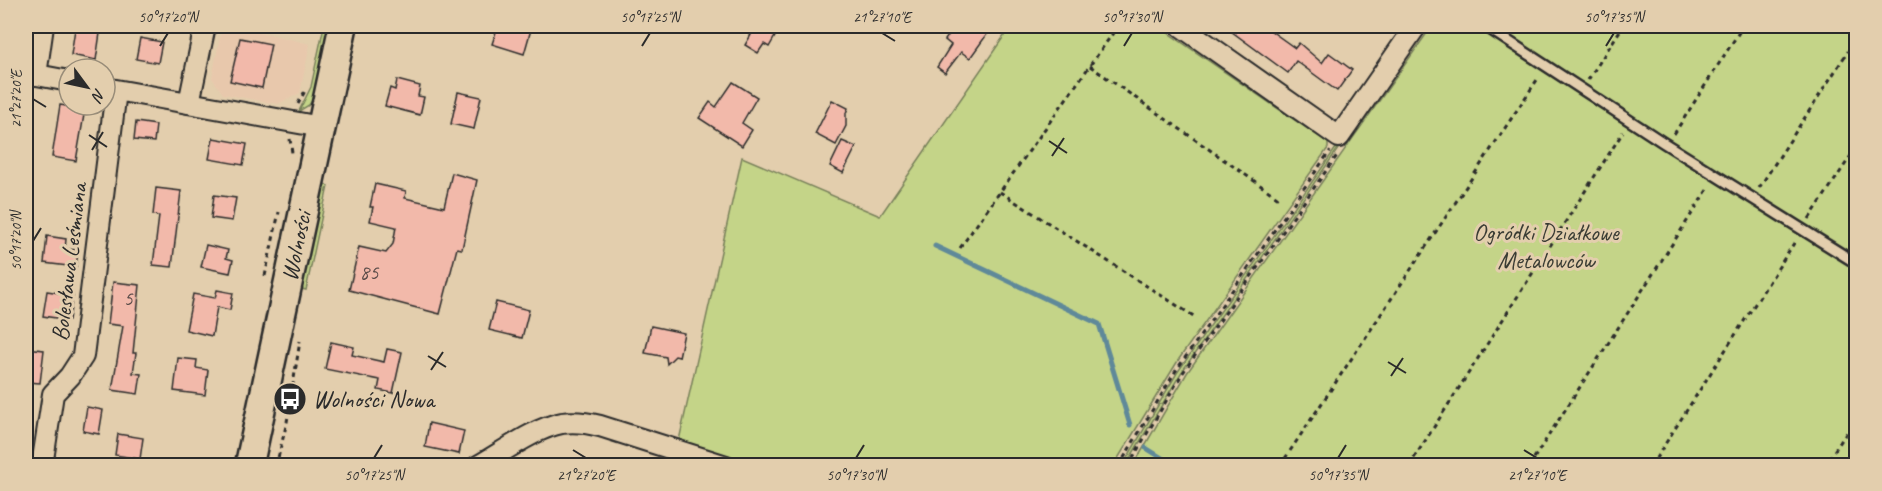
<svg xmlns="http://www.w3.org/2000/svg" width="1882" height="491" viewBox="0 0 1882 491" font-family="Caveat,sans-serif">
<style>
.built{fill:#e8c8ac}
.green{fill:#c4d488;stroke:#78805a;stroke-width:1.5}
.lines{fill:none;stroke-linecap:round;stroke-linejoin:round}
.stream{stroke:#5f8999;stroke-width:5}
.building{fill:#f2b9aa;stroke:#2b2b2b;stroke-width:1.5}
.lane-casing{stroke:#2b2b2b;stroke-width:14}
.street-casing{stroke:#2b2b2b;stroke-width:24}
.secondary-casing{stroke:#2b2b2b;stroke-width:32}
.path{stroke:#2b2b2b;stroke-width:3;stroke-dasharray:4.5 4.5;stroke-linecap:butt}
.lane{stroke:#e3cead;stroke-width:9}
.street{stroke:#e3cead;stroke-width:20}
.secondary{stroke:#e3cead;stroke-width:27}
.ticks{fill:none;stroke:#2b2b2b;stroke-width:2}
.labels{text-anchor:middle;stroke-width:6;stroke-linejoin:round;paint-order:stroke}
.number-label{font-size:21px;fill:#5d4e4b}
.park-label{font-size:24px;fill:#3a3c34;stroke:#e3cead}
.street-label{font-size:24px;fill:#2b2b2b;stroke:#e3cead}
.poi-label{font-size:24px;fill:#2b2b2b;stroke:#e3cead;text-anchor:start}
.neatline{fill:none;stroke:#2b2b2b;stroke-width:2}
.ticks-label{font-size:15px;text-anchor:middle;fill:#2b2b2b}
</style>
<rect width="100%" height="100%" fill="#e3cead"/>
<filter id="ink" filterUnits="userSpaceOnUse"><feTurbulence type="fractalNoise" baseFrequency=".0167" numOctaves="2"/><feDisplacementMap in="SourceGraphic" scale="12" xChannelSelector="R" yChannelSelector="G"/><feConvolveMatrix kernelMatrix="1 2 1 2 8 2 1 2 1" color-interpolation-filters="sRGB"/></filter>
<g filter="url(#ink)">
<!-- built -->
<polygon class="built" points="222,26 236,26 310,44 300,93 278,104 223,94 212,78"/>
<!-- green -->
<g class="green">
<polygon points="324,26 329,26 313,99 309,105 299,111 311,87"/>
<polygon points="1011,26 1158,26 1328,143 1328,148 1179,359 1114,465 752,466 699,453 678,445 742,157 880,216"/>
<polygon points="1432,26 1856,26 1856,465 1133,466 1187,373"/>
<polygon points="1336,148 1338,149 1181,373 1126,465 1123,465 1177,373"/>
<polygon points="322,182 328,186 306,290 302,289 300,285"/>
</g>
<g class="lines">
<!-- stream -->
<g class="stream">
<polyline points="935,246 1099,324 1130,425"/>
<polyline points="1146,448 1175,466"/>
</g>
</g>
<!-- building -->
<g class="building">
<polygon points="498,26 532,26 524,54 492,44"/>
<polygon points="736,26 765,26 777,33 769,47 764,44 758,53 745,45 751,35"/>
<polygon points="955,26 963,26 972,31 976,26 993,26 970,58 961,52 945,73 937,67 951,45 945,40"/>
<polygon points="1224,26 1264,26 1295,48 1299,43 1322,63 1329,53 1352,70 1337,91 1296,61 1288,73"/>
<polygon points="75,29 100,33 96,60 71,55"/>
<polygon points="140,38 162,42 158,63 136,59"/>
<polygon points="240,38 271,44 262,88 230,81"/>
<polygon points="397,80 420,86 418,96 424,97 420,115 385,106 390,88 395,90"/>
<polygon points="733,82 757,97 742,123 752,130 742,146 699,118 710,102 716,107"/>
<polygon points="458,92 481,97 474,129 451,124"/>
<polygon points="832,100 848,108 846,113 846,126 836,145 815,134"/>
<polygon points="60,105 85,109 76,161 52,157"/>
<polygon points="136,122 156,125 154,142 134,140"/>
<polygon points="213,138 247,144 243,165 209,159"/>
<polygon points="842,141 856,147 843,173 830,166"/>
<polygon points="452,173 477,180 462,249 457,248 440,314 349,290 359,247 386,253 393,244 396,227 370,221 373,207 370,207 375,184 406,191 405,198 444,207"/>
<polygon points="156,188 181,191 172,267 153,265 159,216 153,215"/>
<polygon points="214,195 236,198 232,221 211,218"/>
<polygon points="47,236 66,239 65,249 78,250 76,267 44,263"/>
<polygon points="206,245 228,250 226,258 233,260 230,273 201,267"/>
<polygon points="113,282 140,285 133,353 136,353 133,373 141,374 138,394 112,390 123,326 108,324"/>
<polygon points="217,290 233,293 230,310 217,307 212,336 186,330 193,294 215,298"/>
<polygon points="47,291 73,295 69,320 43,316"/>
<polygon points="496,302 529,310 522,338 489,330"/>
<polygon points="651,326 684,333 679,357 675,356 667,364 666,357 645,353"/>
<polygon points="331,342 354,347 352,355 384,362 387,349 402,352 393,393 378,390 380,380 325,369"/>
<polygon points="26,348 44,350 40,383 26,382"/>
<polygon points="178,358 197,360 196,368 208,370 205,395 174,391"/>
<polygon points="87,407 103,410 99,434 83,431"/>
<polygon points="429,423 464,431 459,454 425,447"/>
<polygon points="118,434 143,438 140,459 115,455"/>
</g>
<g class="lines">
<defs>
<polyline id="lane" points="1485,26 1664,143 1856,263"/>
<g id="street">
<polyline points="1181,26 1339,137 1416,26"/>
<polyline points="26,73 69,81"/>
<polyline points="36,75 43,26"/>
<polyline points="105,88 321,127"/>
<polyline points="189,103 205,26"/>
<polyline points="42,466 53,394 70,376 83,356 116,91"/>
<path d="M478,466C503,452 535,428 562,423C575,421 588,423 600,426L726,466"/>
</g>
<g id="secondary">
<path id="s1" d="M249,466L343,26"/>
</g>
</defs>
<!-- lane casing -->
<use href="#lane" class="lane-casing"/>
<!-- street casing -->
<use href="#street" class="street-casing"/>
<!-- secondary casing -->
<use href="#secondary" class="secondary-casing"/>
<!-- path -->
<g class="path">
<polyline points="1090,66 1280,199"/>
<polyline points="1588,80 1623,26"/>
<polyline points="298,104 306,89"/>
<polyline points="1674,134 1743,26"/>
<polyline points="290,139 292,153"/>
<polyline points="1759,188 1856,39"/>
<polyline points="1000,192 1195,317"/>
<polyline points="1809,219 1856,148"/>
<polyline points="960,248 1118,26"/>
<polyline points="265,276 279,212"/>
<polyline points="276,466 287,422 300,341"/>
<polyline points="1119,466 1175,372 1330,151"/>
<polyline points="1128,466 1182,374 1338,154"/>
<polyline points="1280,466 1539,77"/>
<polyline points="1409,466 1623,132"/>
<polyline points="1529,466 1709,187"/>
<polyline points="1651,466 1796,240"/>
<polyline points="1824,466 1856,419"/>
</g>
<!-- lane -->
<use href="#lane" class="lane"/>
<!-- street -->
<use href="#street" class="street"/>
<!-- secondary -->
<use href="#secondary" class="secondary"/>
</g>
</g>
<!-- ticks -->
<path class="ticks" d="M882,33L895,41M160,46L168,33M642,46L650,33M1124,46L1132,33M1606,46L1614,33M33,99L46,107M89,135L107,147M1049,141L1067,153M92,150L103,132M1052,156L1064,138M33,241L41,228M428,356L446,367M1388,362L1406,373M431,370L443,352M1391,376L1403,358M573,450L586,458M1524,450L1537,458M374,458L382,445M856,458L864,445M1338,458L1346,445"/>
<!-- icons -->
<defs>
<symbol id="bus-disc" viewBox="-11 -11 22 22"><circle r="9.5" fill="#2b2b2b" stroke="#e3cead"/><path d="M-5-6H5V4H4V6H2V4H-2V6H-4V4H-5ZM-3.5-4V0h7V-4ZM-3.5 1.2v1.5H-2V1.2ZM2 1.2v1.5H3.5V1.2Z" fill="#fff"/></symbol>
</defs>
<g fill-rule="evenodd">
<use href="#bus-disc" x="271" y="380" width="38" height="38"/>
</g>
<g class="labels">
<!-- number labels -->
<g class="number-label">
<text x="369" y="279">85</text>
<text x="128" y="305">5</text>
</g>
<!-- park labels -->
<g class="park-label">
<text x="1546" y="240">Ogródki Działkowe<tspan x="1546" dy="28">Metalowców</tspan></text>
</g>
<!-- street labels -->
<g class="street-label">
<text dy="8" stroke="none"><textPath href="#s1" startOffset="225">Wolności</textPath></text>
<text transform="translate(69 262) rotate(-83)" y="8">Bolesława Leśmiana</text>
</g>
<!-- poi labels -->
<g class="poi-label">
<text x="313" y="407">Wolności Nowa</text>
</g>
</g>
<!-- margin -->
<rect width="1882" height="491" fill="none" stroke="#e3cead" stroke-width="66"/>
<!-- north arrow -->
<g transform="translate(87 87) rotate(123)"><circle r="28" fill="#e3cead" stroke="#998d79" stroke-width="1.5"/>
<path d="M0-4.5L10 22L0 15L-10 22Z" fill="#2b2b2b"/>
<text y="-9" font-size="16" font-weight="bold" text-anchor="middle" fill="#2b2b2b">N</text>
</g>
<rect x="33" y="33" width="1816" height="425" class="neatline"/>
<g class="ticks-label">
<text x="168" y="22">50°17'20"N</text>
<text x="650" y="22">50°17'25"N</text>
<text x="882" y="22">21°27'10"E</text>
<text x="1132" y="22">50°17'30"N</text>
<text x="1614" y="22">50°17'35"N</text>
<text transform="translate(16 99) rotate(-90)" y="5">21°27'20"E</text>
<text transform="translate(16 241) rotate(-90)" y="5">50°17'20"N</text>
<text x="374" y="480">50°17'25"N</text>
<text x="586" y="480">21°27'20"E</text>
<text x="856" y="480">50°17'30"N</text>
<text x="1338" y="480">50°17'35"N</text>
<text x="1537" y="480">21°27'10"E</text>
</g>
</svg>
